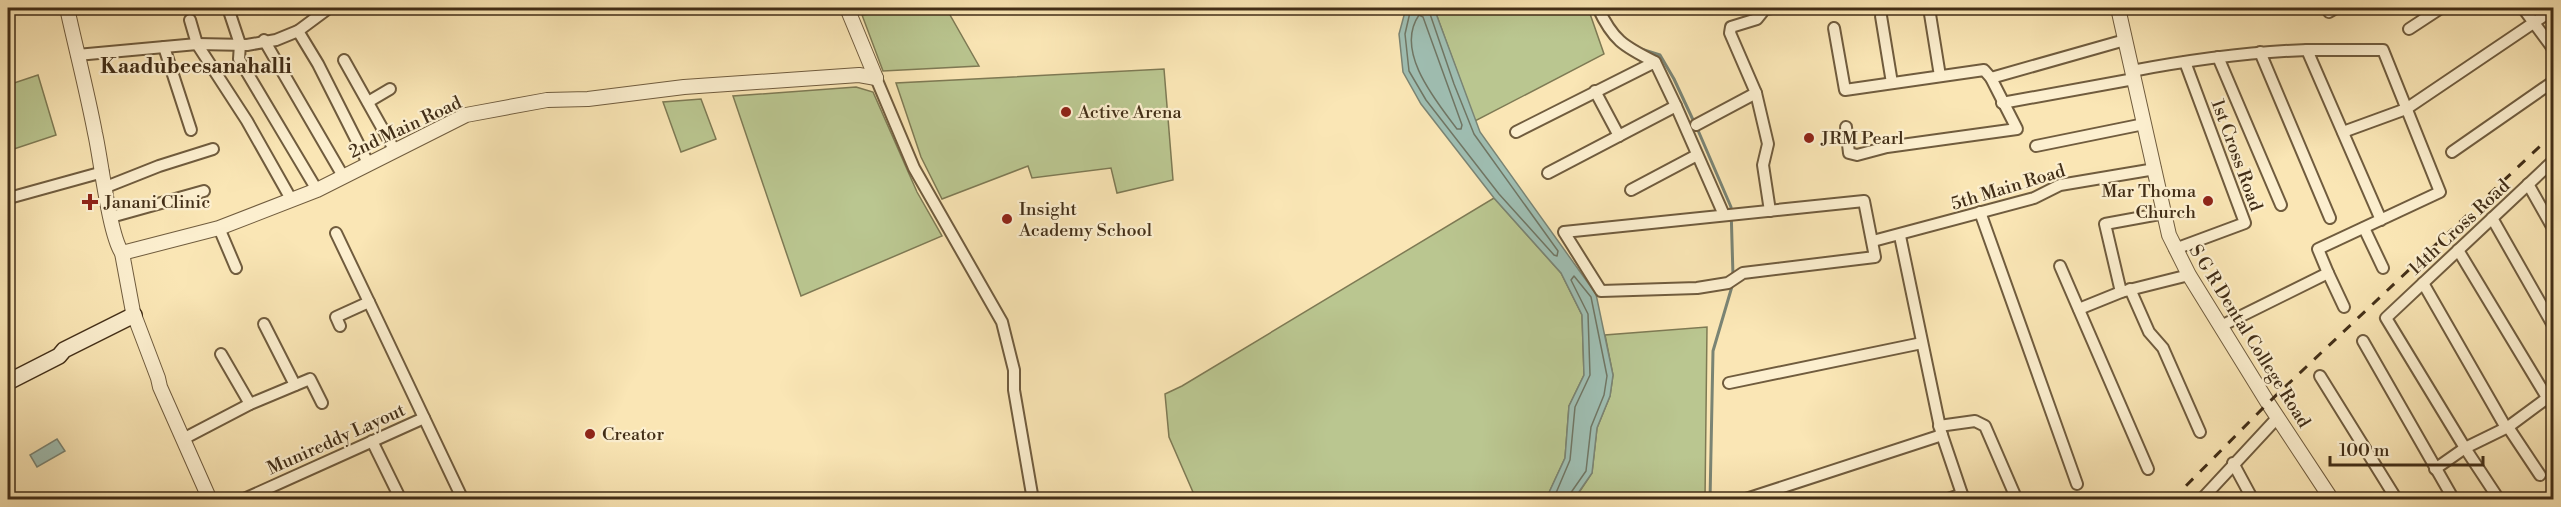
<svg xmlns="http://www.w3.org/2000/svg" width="2561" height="507" viewBox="0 0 2561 507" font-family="'Libre Bodoni',serif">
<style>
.green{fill:#bac690;stroke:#7e7a54;stroke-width:1.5}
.water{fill:#9fbeb2;stroke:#7a8474;stroke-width:1.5}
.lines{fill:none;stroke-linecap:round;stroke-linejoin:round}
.shore{stroke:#707664;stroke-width:1.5}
.stream{stroke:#7a8474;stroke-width:3}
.minor-casing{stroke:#705c3e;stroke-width:14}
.tertiary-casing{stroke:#705c3e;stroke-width:16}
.secondary-casing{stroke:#422e17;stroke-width:18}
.minor{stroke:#fcefcf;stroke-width:10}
.tertiary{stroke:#fcefcf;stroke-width:14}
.secondary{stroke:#fcefcf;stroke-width:15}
.rail{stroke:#422e17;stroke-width:3;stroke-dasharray:10 10;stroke-linecap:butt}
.poi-dot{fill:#8f2418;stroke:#fcefcf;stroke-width:2}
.labels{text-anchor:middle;stroke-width:4.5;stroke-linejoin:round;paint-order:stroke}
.poi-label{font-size:18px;fill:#422e17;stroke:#fcefcf;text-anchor:start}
.street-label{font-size:18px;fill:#422e17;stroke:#fcefcf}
.quarter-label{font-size:21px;font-weight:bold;fill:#422e17;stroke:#fcefcf}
</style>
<rect width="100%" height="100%" fill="#fae6b5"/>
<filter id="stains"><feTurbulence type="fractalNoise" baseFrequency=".00333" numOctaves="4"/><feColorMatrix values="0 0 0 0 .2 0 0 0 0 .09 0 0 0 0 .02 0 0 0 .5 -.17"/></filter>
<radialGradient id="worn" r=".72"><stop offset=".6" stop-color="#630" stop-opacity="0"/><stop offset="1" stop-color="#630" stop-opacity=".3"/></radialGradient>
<!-- green -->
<g class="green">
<polygon points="918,8 946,8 979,66 883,71 862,15"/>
<polygon points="1434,8 1588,8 1604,54 1475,121"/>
<polygon points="1164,69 1173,180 1117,193 1111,168 1032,178 1028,166 942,199 921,157 896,83"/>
<polygon points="38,75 56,135 8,151 8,85"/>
<polygon points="856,87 873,92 917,192 942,236 801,296 733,96"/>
<polygon points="701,99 716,139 681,152 663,102"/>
<polygon points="1494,198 1561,273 1582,315 1584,375 1569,406 1565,458 1546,499 1196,499 1169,437 1165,394 1182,386"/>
<polygon points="1707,327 1705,499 1574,500 1592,473 1597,428 1610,396 1613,375 1605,335"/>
</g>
<!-- water -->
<g class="water">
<polygon points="1406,8 1434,8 1480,132 1596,294 1613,375 1610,396 1597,428 1592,473 1574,499 1546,499 1565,458 1569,406 1584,375 1582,315 1561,273 1494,198 1421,104 1403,72 1399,34"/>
<polygon points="57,439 65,451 37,467 30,455"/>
</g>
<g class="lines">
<!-- shore -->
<g class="shore">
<polyline points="1411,8 1405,34 1409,71 1426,100 1499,194 1554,255 1557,256 1558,251 1474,134 1454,84 1428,8"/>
<path d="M1419,15L1423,17L1462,125L1461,129H1457C1436,101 1394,51 1419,15Z"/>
<polyline points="1553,500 1570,460 1575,407 1590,375 1588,314 1571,280 1574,276 1591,297 1607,376 1604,395 1591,427 1586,471 1570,494 1570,500"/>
</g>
<!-- stream -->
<g class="stream">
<polyline points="1641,49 1660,55 1674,79 1694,122"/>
<polyline points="1697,128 1731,207 1733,276"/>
<polyline points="1710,500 1713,351 1733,283"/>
</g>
<defs>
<g id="minor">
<polyline points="228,8 240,44 239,59 317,190"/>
<path d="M1598,8C1613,40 1623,46 1655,62"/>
<polyline points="1908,8 1915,8"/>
<polyline points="1929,8 1940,76"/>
<polyline points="2326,8 2329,12 2336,8"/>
<polyline points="2523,8 2554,50"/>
<polyline points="1881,16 1892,83"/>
<polyline points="190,20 197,44 247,121 291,199"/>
<polyline points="1834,28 1845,90 1984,70 1991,78 2017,129 1887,147 1857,155 1849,153 1846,127"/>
<polyline points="2409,29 2441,8"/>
<polyline points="298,31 318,64 368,163"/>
<polyline points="264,40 343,176"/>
<polyline points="164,47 191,130"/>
<polyline points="2260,52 2330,218"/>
<polyline points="77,55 197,44 247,45 276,40 298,31 329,8"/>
<polyline points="2218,57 2281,205"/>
<polyline points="344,60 395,151"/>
<path d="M2132,71C2190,60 2248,52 2307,50"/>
<polyline points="876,78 914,168 1002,322 1014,370 1014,390 1033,500"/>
<polyline points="1991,78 2125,40"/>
<polyline points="1595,91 1619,136"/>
<polyline points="1756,93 1768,144 1763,165 1770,211"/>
<polyline points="368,102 390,89"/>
<polyline points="2002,103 2134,79"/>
<polyline points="1696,125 1756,93 1730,33 1731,27 1757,19 1765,9 1772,8"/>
<polyline points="1516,132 1655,62 1676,106"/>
<polyline points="2343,132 2406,109 2554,9"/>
<polyline points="2036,146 2144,124"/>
<polyline points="2452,152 2554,81"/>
<polyline points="1548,173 1676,106 1724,215"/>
<polyline points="2528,184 2554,230"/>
<polyline points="106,187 159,166 213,149"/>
<polyline points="1631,190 1697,155"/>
<polyline points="9,198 103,172"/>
<polygon points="1864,201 1875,257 1743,273 1728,283 1697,288 1601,291 1564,232"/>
<polyline points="1980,212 2077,484"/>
<polyline points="111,217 204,191"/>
<polyline points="2492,218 2554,327"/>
<polyline points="219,228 236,268"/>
<polyline points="2364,228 2383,268"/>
<polyline points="336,233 369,302 336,317 340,326"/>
<polyline points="1900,236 1941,432 1964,500"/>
<polyline points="1873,241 2034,198 2060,185 2155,169"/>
<polyline points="2175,249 2245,223 2185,62"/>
<polyline points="2458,250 2554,409"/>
<polyline points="2060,266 2148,469"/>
<polyline points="2328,273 2344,307"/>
<polyline points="2423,283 2505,426"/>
<polyline points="2130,289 2149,332 2163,348 2200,432"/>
<polyline points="2121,292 2105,224 2165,213"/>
<polyline points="369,302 463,500"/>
<polyline points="2079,309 2121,292 2189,275"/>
<polyline points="264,324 295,385"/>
<polyline points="2221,326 2328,273 2318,249 2440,192 2383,50 2307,50 2381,220"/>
<polyline points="2363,341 2454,500"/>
<polyline points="221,354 250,404"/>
<polyline points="2320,376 2397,500"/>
<polyline points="1729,383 1922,343"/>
<polyline points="1939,426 1975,421 1985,426 2017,500"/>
<polyline points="2508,427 2540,475"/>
<polyline points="183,439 250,404 310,379 322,403"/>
<polyline points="372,441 401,500"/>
<polyline points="2233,463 2253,500"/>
<polyline points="2435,469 2465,448 2508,427 2554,393"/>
<polyline points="2498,498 2465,448 2386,318 2554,160"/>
<polyline points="242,500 424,418"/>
<polyline points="1743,500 1942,435"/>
<polyline points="1945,500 1962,494"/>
<polyline points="2201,500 2278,417"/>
</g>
<g id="tertiary">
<path d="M67,8C76,49 87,91 95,133C101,159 109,234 122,253L133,312L158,378L160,387L210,500"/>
<polyline points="847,8 876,78"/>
<polyline points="2118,8 2169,235 2189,275 2268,403 2332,500"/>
<polyline points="122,253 219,228 317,190 466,115 547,100 588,99 684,87 859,75 876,78"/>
</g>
<polyline id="secondary" points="8,382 59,356 64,350 134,315"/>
</defs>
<!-- minor casing -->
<use href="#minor" class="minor-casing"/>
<!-- tertiary casing -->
<use href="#tertiary" class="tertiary-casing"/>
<!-- secondary casing -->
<use href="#secondary" class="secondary-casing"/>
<!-- minor -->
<use href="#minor" class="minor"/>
<!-- tertiary -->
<use href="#tertiary" class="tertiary"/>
<!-- secondary -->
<use href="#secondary" class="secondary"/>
<!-- rail -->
<polyline class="rail" points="2172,500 2268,403 2554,133"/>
</g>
<!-- markers -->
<g class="poi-dot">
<circle cx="1066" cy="112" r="6"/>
<circle cx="1809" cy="138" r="6"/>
<circle cx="2208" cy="201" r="6"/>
<path d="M87 193h6v6h6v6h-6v6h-6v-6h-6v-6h6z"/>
<circle cx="1007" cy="219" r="6"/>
<circle cx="590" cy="434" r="6"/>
</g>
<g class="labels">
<!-- poi labels -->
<g class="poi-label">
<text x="1078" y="118">Active Arena</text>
<text x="1821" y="144">JRM Pearl</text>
<text x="2196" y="197" text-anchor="end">Mar Thoma<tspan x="2196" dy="21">Church</tspan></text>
<text x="104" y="208">Janani Clinic</text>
<text x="1019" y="215">Insight<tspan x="1019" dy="21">Academy School</tspan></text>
<text x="602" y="440">Creator</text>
</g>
<!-- street labels -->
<g class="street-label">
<text transform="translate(405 127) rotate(-25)" y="6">2nd Main Road</text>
<text transform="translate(2237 155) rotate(70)" y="6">1st Cross Road</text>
<text transform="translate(2008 187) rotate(-17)" y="6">5th Main Road</text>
<text transform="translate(2459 227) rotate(-43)" y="6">14th Cross Road</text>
<text transform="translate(2250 336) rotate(58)" y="6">S G R Dental College Road</text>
<text transform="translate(336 439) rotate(-24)" y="6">Munireddy Layout</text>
</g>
<!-- quarter labels -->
<g class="quarter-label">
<text x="196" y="73">Kaadubeesanahalli</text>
</g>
</g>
<!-- margin -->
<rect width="2561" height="507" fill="none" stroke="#fae6b5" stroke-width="30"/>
<rect x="9" y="9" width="2543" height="489" fill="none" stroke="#422e17" stroke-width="3"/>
<rect x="15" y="15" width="2531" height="477" fill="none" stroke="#422e17" stroke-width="1.5"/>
<!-- scale -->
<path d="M2330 456v9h153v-9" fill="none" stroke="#422e17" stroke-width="3"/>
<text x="2339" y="456" font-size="18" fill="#422e17" stroke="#fcefcf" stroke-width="4.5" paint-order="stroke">100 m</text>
<rect width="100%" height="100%" filter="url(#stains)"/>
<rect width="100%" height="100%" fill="url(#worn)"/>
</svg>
